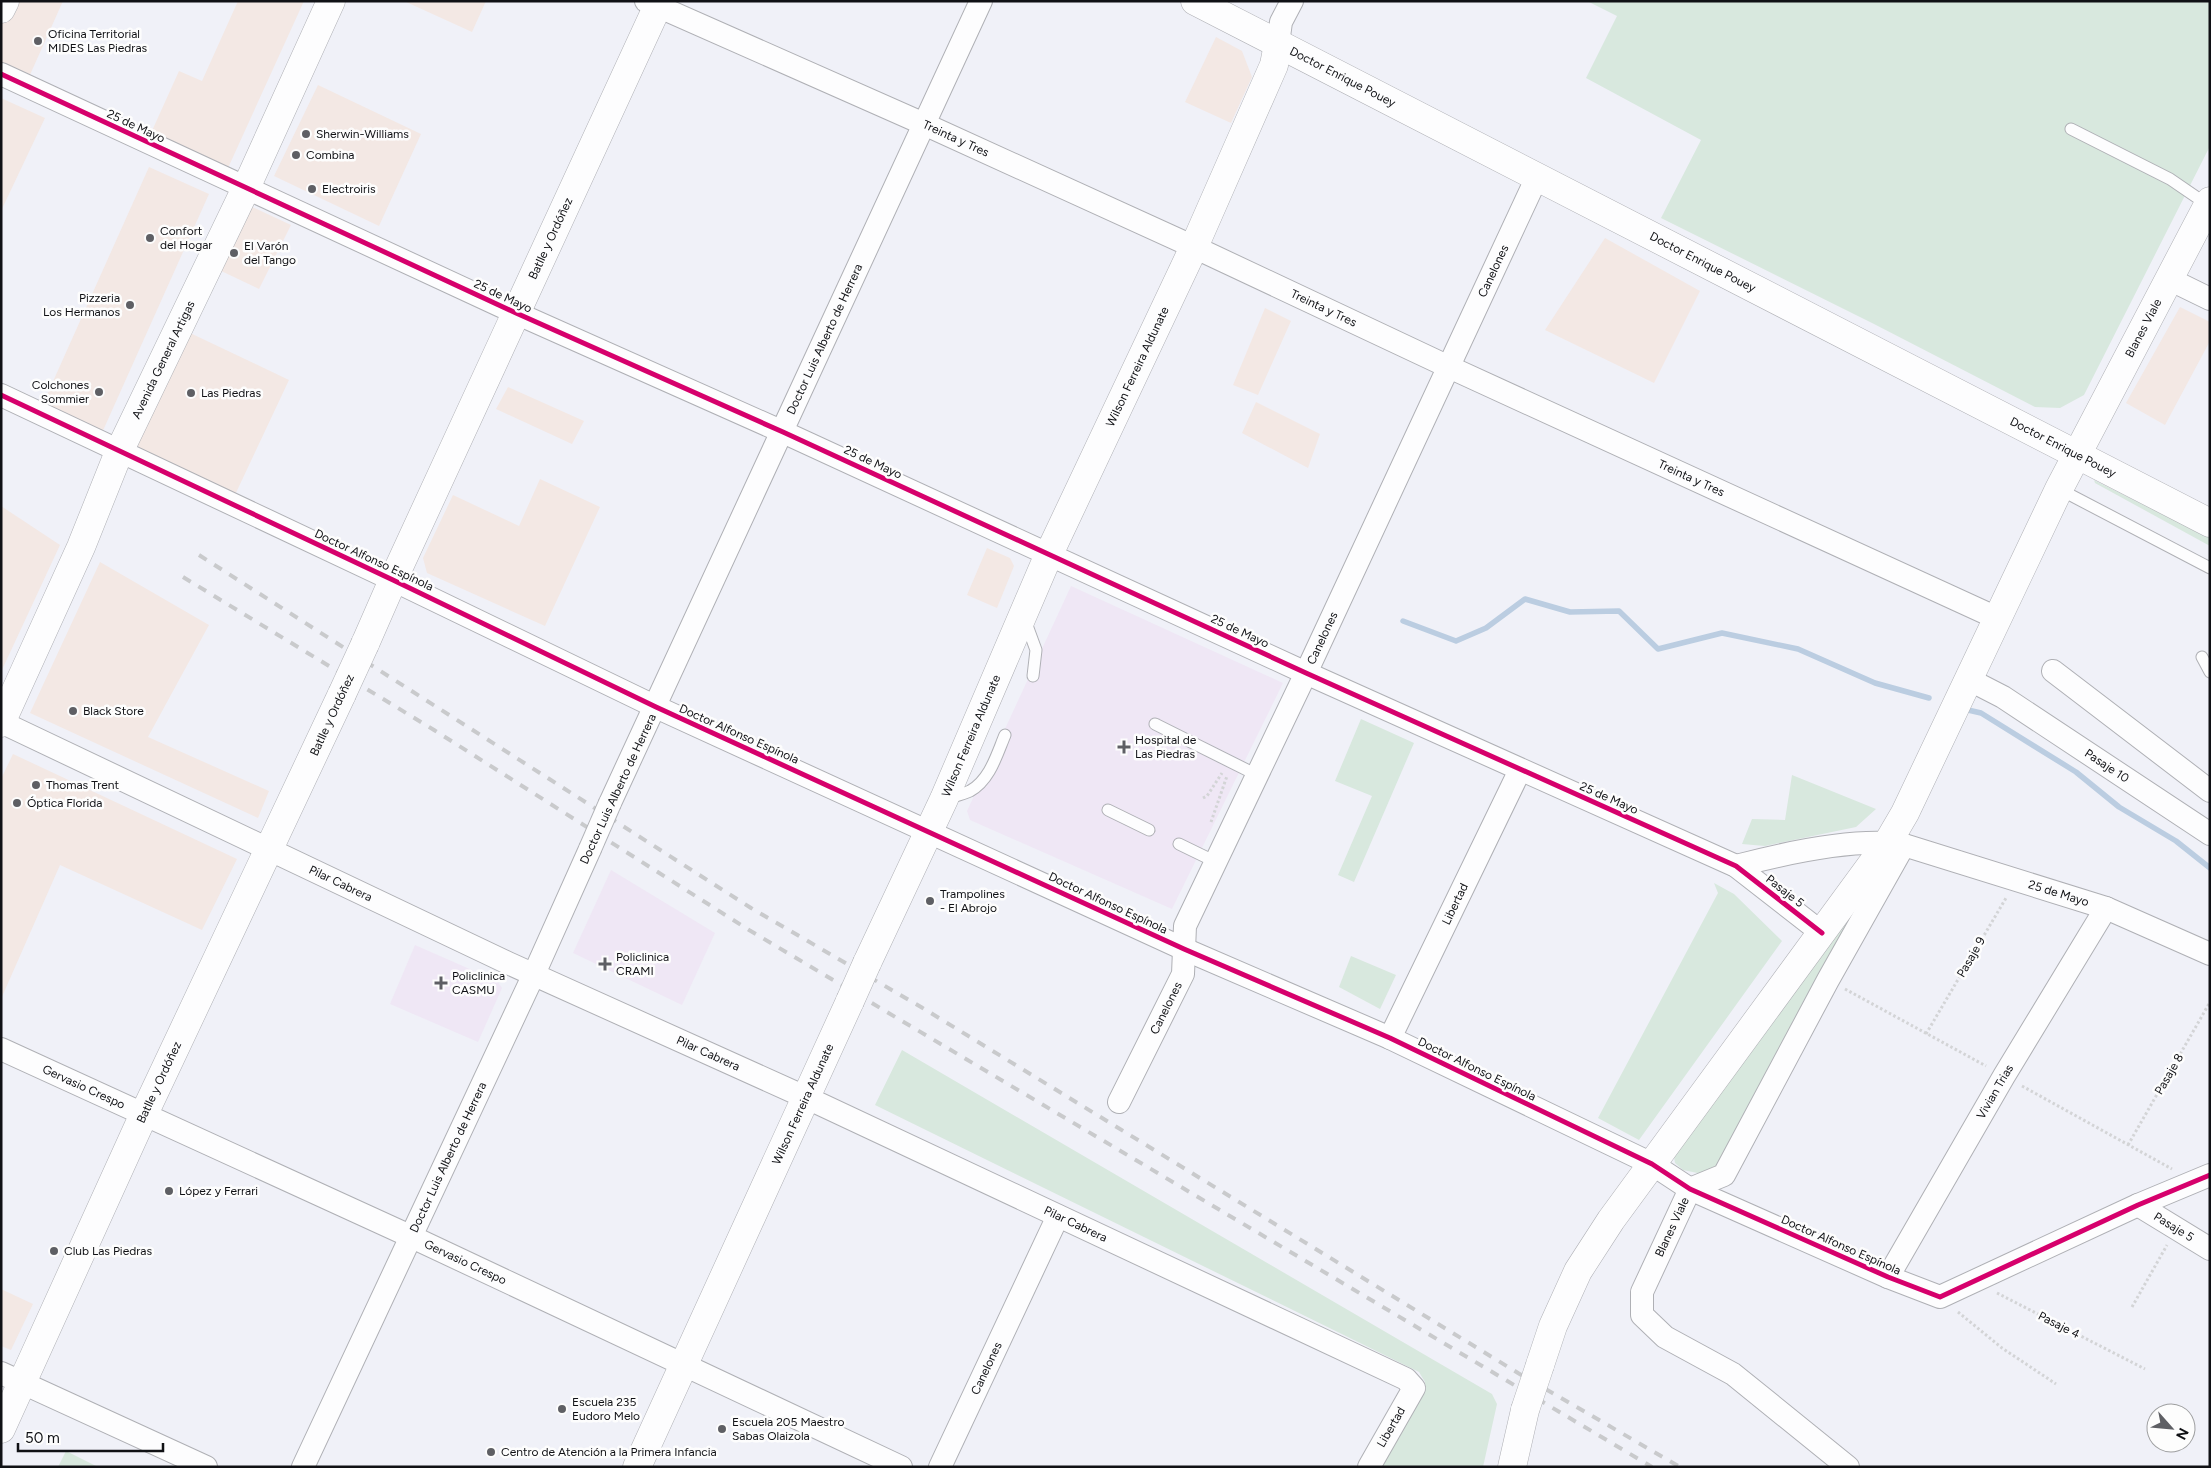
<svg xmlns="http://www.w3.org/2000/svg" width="2211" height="1468" viewBox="0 0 2211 1468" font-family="Figtree,sans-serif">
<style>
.commercial{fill:#f3e8e4}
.medical{fill:#efe7f5}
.green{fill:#d8e8de}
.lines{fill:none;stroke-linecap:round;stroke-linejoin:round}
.stream{stroke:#bbcde1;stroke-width:5.5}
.lane-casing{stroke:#afb0b5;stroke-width:13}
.street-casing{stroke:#afb0b5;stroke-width:24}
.secondary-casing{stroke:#afb0b5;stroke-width:29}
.path{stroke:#d3d4d6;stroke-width:3;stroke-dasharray:2.5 2.5;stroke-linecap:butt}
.lane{stroke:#fdfdfe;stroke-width:11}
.street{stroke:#fdfdfe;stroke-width:22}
.secondary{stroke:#fdfdfe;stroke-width:28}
.rail{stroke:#c9cacc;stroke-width:4;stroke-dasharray:9 9;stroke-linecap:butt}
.street-bridge-casing{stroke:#afb0b5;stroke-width:24;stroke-linecap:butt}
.secondary-bridge-casing{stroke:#afb0b5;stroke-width:29;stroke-linecap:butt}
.street-bridge{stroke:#fdfdfe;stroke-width:22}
.secondary-bridge{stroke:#fdfdfe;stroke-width:28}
.cycleway-casing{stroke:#fdfdfd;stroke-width:8}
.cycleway{stroke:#d6006c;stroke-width:5}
.poi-dot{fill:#5e5f64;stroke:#fdfdfd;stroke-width:2}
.labels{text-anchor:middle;stroke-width:5;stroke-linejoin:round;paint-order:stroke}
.poi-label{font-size:12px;fill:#101115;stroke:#fdfdfd;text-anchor:start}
.street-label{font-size:12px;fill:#101115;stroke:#fdfdfd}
</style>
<rect width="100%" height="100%" fill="#f0f1f8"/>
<!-- commercial -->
<g class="commercial">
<polygon points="5,1 63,1 29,77 1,64 1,9"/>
<polygon points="238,1 304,1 228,168 151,133 179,71 202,81"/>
<polygon points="404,1 486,1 472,32"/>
<polygon points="1216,37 1242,51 1252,77 1231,123 1185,102"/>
<polygon points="318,85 421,134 379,226 274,176"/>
<polygon points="1,98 45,118 1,211"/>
<polygon points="149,167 209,194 101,435 42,406"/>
<polygon points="248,205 291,225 259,289 217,269"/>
<polygon points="1605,238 1700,291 1654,383 1545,330"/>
<polygon points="2180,307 2210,322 2210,341 2165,425 2126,403"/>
<polygon points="1265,308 1291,321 1258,395 1233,385"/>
<polygon points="188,332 289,380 234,497 131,448"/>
<polygon points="508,387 584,421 572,444 496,409"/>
<polygon points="1256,402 1320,434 1308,468 1242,433"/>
<polygon points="540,479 600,507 545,626 427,573 423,558 453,495 519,526"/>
<polygon points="1,506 60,545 1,672"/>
<polygon points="987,548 1010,558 1014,566 997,608 967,595"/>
<polygon points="100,562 209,625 148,737 269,791 258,818 30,713"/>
<polygon points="13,754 237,859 202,930 60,865 1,999 1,779"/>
<polygon points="1,1289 33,1304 11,1350 1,1346"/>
</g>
<!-- medical -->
<g class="medical">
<polygon points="1071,586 1283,683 1172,909 970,820 967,811"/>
<polygon points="611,870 715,933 682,1005 573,953"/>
<polygon points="415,945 497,981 502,988 478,1042 390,1004"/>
</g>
<!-- green -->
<g class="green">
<polygon points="1587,1 2210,1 2210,146 2084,395 2060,408 2035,407 1874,324 1661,218 1701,140 1586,78 1617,16"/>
<polygon points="2094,480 2210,538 2210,546 2095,483"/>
<polygon points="1361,719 1414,743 1354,882 1338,875 1372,796 1335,781"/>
<polygon points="1792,775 1876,809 1856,827 1765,846 1742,844 1752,819 1785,820"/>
<polygon points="1884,861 1712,1176 1683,1170 1675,1163 1674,1157 1678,1150"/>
<polygon points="1714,883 1734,894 1782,941 1639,1140 1598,1118 1718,893"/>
<polygon points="1351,956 1396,975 1380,1009 1339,987"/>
<polygon points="902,1050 1492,1394 1497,1404 1483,1467 1381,1467 1424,1390 1425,1382 1419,1372 875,1105"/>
<polygon points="66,1451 98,1467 58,1467"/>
</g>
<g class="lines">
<!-- stream -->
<g class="stream">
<polyline points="1403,621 1456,641 1486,628 1525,599 1570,612 1619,611 1658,649 1722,633 1798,649 1875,683 1929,698"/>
<polyline points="1968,710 1981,713 2076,772 2119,807 2176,841 2210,868"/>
</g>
<defs>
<g id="lane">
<polyline points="2071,129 2170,179 2208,205"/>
<polyline points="2059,489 2210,568"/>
<polyline points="1025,620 1036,650 1033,676"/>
<polyline points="2202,657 2210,672"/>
<polyline points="1155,724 1257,775"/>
<path d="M948,798C955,796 964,794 970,791C990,780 997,754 1005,735"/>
<polyline points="1108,810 1149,830"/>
<polyline points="1179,844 1216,862"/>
</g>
<g id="street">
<path id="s1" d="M646,1L924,124L1194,247L1449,367L1999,619"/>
<polyline points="1278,44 1281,22 1292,1"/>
<polyline points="1,74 516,313 783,432 1306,673 1736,866 1822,933"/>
<polyline points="2169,279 2210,299"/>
<polyline points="1,395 393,580 656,707 1184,949 1390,1038 1652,1164 1690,1189 1888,1277 1940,1297 2138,1205 2210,1175"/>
<polyline points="2053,671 2210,791"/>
<path id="s2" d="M1968,679L2003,697L2210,834"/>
<path id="s3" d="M1,722L508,963L805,1097L1406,1379L1414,1388L1369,1467"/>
<path id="s4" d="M610,803L981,1"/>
<path id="s5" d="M1904,845L2106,908L2210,954"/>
<path d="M1736,866C1782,854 1859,837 1904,845L1828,980L1724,1175L1690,1189L1642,1292V1315L1665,1337L1733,1374L1848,1467"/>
<path id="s6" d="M1390,1038L1520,770"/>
<path id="s7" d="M1,1049L412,1237L901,1467"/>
<path id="s8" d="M1119,1102L1183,974L1185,926L1306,673L1537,177"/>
<path id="s9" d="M2138,1205L2210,1249"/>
<path id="s10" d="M1888,1277L2004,1076L2106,908"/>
<polyline points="1,1373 206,1467"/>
<path id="s11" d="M303,1467L534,974L590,849"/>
<path id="s12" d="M940,1467L1058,1216"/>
</g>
<g id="secondary">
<path id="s13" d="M1195,1L2210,523"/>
<polyline points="1,9 5,1"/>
<path id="s14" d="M365,644L393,580L660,1"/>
<path id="s15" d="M1,723L81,547L119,452L246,188L331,1"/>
<path id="s16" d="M867,963L944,799L1049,554L1194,247L1274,65L1278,44"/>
<path id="s17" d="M1540,1365L1553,1326L1578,1271L1611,1220L1888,842L1905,813L2059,489L2210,201"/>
<path id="s18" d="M1,1429L144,1114L342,694"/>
<path id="s19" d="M637,1467L850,1001"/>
<polyline points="1512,1467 1525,1410"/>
</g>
</defs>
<!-- lane casing -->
<use href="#lane" class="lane-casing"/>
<!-- street casing -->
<use href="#street" class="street-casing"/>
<!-- secondary casing -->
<use href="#secondary" class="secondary-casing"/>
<!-- path -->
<g class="path">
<polyline points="1203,798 1207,796 1222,773"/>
<polyline points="1211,822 1227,776"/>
<polyline points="1845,989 1986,1066"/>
<polyline points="1926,1034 2006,898"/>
<polyline points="2022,1086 2172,1169"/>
<polyline points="2128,1145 2210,1002"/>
<polyline points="1997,1293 2145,1369"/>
<polyline points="2132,1307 2167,1245"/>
<polyline points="1958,1312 2002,1348 2056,1384"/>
</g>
<!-- lane -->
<use href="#lane" class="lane"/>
<!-- street -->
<use href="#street" class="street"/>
<!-- secondary -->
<use href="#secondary" class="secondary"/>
<!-- rail -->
<g class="rail">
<polyline points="199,555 751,908 921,1007 1518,1373 1680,1467"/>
<polyline points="183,577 434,730 749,930 1652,1467"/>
</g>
<defs>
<polyline id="street-bridge" points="590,849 610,803"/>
<g id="secondary-bridge">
<polyline points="342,694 365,644"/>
<polyline points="850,1001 867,963"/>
<polyline points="1525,1410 1540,1365"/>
</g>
</defs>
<!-- street-bridge casing -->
<use href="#street-bridge" class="street-bridge-casing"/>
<!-- secondary-bridge casing -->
<use href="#secondary-bridge" class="secondary-bridge-casing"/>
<!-- street-bridge -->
<use href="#street-bridge" class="street-bridge"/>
<!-- secondary-bridge -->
<use href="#secondary-bridge" class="secondary-bridge"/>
<defs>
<g id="cycleway">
<polyline points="1,74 516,313 783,432 1306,673 1736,866 1822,933"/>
<polyline points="1,395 393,580 656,707 1184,949 1390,1038 1652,1164 1690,1189 1888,1277 1940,1297 2138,1205 2210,1175"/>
</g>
</defs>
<!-- cycleway casing -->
<use href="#cycleway" class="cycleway-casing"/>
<!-- cycleway -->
<use href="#cycleway" class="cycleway"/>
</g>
<!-- markers -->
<g class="poi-dot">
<circle cx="38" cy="41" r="5"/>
<circle cx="306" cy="134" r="5"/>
<circle cx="296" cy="155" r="5"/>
<circle cx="312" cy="189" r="5"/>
<circle cx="150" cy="238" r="5"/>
<circle cx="234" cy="253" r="5"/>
<circle cx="130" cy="305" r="5"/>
<circle cx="99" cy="392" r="5"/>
<circle cx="191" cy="393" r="5"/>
<circle cx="73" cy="711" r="5"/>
<path d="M1121.5 739.5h5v5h5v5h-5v5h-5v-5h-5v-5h5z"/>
<circle cx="36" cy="785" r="5"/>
<circle cx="17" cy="803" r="5"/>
<circle cx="930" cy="901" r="5"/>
<path d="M602.5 956.5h5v5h5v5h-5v5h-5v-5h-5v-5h5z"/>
<path d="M438.5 975.5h5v5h5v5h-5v5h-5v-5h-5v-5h5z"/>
<circle cx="169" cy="1191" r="5"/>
<circle cx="54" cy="1251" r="5"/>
<circle cx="562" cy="1409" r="5"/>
<circle cx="722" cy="1429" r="5"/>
<circle cx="491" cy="1452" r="5"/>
</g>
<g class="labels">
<!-- poi labels -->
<g class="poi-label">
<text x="48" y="38">Oficina Territorial<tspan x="48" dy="14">MIDES Las Piedras</tspan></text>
<text x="316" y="138">Sherwin-Williams</text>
<text x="306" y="159">Combina</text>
<text x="322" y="193">Electroiris</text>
<text x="160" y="235">Confort<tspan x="160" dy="14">del Hogar</tspan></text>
<text x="244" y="250">El Varón<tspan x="244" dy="14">del Tango</tspan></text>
<text x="120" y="302" text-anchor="end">Pizzeria<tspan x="120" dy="14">Los Hermanos</tspan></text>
<text x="89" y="389" text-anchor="end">Colchones<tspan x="89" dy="14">Sommier</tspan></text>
<text x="201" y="397">Las Piedras</text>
<text x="83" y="715">Black Store</text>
<text x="1135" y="744">Hospital de<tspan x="1135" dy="14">Las Piedras</tspan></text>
<text x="46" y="789">Thomas Trent</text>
<text x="27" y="807">Óptica Florida</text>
<text x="940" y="898">Trampolines<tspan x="940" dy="14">- El Abrojo</tspan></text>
<text x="616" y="961">Policlinica<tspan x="616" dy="14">CRAMI</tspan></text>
<text x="452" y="980">Policlinica<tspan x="452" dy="14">CASMU</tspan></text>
<text x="179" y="1195">López y Ferrari</text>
<text x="64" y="1255">Club Las Piedras</text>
<text x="572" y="1406">Escuela 235<tspan x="572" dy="14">Eudoro Melo</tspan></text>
<text x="732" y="1426">Escuela 205 Maestro<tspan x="732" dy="14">Sabas Olaizola</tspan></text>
<text x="501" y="1456">Centro de Atención a la Primera Infancia</text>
</g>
<!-- street labels -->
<g class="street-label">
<text dy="4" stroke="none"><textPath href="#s13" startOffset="166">Doctor Enrique Pouey</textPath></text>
<text transform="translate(136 126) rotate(25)" y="4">25 de Mayo</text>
<text dy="4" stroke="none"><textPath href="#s1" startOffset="339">Treinta y Tres</textPath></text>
<text dy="4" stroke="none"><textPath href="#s14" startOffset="446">Batlle y Ordóñez</textPath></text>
<text dy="4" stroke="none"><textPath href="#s13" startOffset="571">Doctor Enrique Pouey</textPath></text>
<text dy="4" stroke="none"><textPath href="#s8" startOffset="915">Canelones</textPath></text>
<text transform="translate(503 296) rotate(25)" y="4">25 de Mayo</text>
<text dy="4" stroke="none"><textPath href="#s1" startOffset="744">Treinta y Tres</textPath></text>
<text dy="4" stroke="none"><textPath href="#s17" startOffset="1205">Blanes Viale</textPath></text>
<text dy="4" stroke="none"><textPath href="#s4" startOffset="511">Doctor Luis Alberto de Herrera</textPath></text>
<text dy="4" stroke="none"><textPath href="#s15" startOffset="398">Avenida General Artigas</textPath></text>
<text dy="4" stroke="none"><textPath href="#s16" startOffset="655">Wilson Ferreira Aldunate</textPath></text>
<text dy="4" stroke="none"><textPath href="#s13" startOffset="976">Doctor Enrique Pouey</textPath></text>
<text transform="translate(873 462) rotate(25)" y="4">25 de Mayo</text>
<text dy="4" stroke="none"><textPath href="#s1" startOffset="1149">Treinta y Tres</textPath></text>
<text transform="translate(374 560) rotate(25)" y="4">Doctor Alfonso Espínola</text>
<text transform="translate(1240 631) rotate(25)" y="4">25 de Mayo</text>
<text dy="4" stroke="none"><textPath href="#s8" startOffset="510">Canelones</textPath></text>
<text transform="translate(332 715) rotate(-65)" y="4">Batlle y Ordóñez</text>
<text transform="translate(739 734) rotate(24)" y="4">Doctor Alfonso Espínola</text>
<text dy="4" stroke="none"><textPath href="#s16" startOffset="250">Wilson Ferreira Aldunate</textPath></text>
<text dy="4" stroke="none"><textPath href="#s2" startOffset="164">Pasaje 10</textPath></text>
<text transform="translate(618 789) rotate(-65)" y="4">Doctor Luis Alberto de Herrera</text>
<text transform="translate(1609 798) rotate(24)" y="4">25 de Mayo</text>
<text dy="4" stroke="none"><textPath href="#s3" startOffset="376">Pilar Cabrera</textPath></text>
<text transform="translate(1785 891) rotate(38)" y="4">Pasaje 5</text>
<text dy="4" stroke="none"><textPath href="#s5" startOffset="162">25 de Mayo</textPath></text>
<text transform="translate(1108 903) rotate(25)" y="4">Doctor Alfonso Espínola</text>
<text dy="4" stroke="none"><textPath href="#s6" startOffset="149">Libertad</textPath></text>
<text transform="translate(1971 957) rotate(-60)" y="4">Pasaje 9</text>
<text dy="4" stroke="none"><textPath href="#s8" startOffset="105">Canelones</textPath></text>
<text dy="4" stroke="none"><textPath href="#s3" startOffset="781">Pilar Cabrera</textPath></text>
<text transform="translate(1477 1069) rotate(26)" y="4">Doctor Alfonso Espínola</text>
<text transform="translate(2169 1074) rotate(-60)" y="4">Pasaje 8</text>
<text dy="4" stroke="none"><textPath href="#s18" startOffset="381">Batlle y Ordóñez</textPath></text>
<text dy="4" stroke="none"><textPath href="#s7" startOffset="91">Gervasio Crespo</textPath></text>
<text dy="4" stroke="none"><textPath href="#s10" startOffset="214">Vivian Trias</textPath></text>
<text dy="4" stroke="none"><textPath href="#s19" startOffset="399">Wilson Ferreira Aldunate</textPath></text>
<text dy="4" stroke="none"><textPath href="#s11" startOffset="342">Doctor Luis Alberto de Herrera</textPath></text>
<text dy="4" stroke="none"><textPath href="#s3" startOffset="1186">Pilar Cabrera</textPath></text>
<text transform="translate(1672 1227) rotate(-65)" y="4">Blanes Viale</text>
<text dy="4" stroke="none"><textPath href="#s9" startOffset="42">Pasaje 5</textPath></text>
<text transform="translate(1841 1245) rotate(24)" y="4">Doctor Alfonso Espínola</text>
<text dy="4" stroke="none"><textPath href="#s7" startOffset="511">Gervasio Crespo</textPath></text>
<text transform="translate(2059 1325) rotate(27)" y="4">Pasaje 4</text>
<text dy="4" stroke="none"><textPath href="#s12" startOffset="109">Canelones</textPath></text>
<text transform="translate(1391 1427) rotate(-60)" y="4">Libertad</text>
</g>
</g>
<!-- border -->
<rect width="2211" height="1468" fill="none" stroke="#101115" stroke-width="5"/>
<!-- north arrow -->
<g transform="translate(2171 1428) rotate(117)"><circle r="24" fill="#fdfdfd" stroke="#9e9fa0"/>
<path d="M0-4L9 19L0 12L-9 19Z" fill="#5e5f64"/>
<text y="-8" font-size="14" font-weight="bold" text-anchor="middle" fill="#101115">N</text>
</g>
<!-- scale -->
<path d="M18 1443v8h145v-8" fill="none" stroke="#101115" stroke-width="2.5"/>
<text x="25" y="1443" font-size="15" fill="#101115" stroke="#fdfdfd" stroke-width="4" paint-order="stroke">50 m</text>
</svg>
